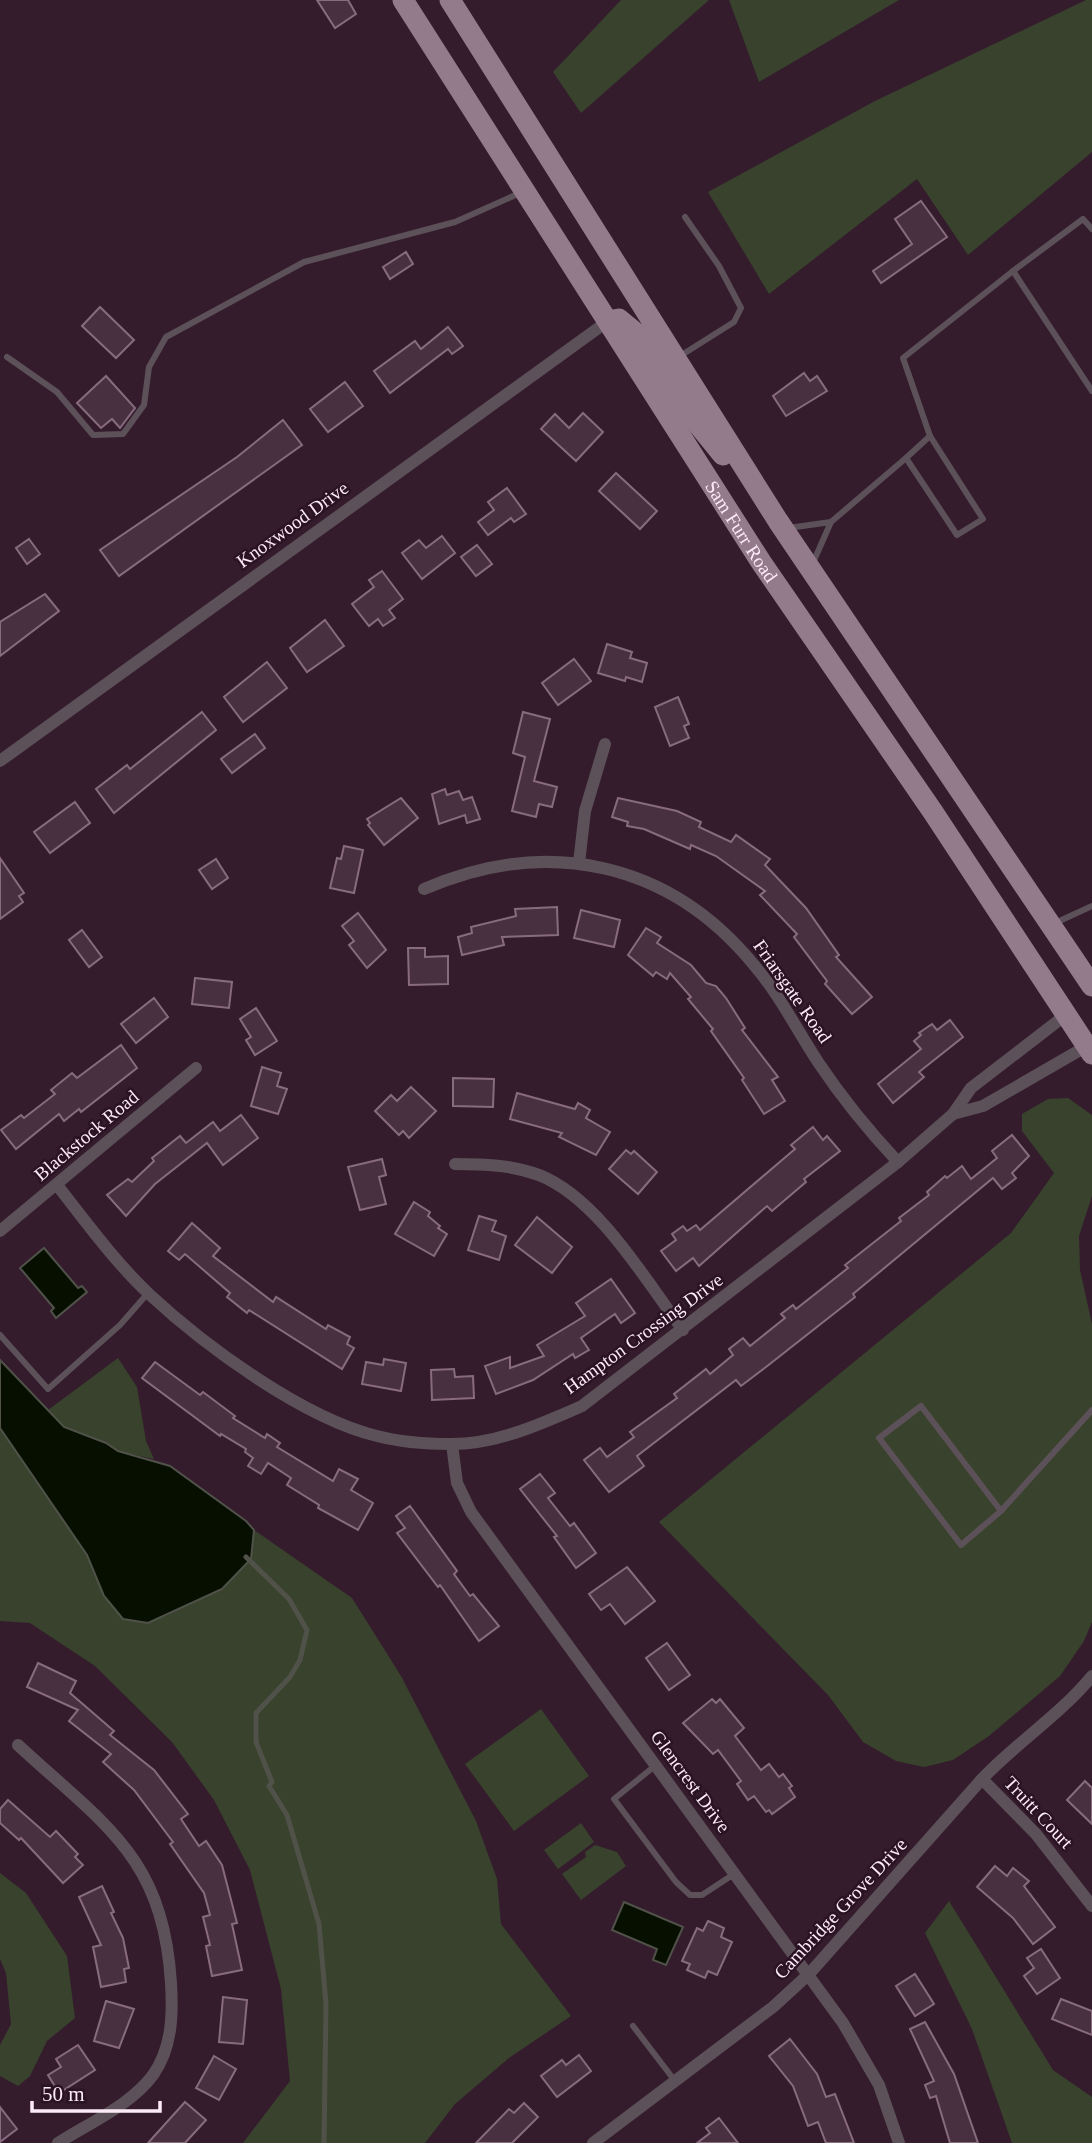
<svg xmlns="http://www.w3.org/2000/svg" width="1092" height="2143" viewBox="0 0 1092 2143" font-family="Georgia,serif">
<style>
.green{fill:#38422c}
.water{fill:#071000;stroke:#50524a;stroke-width:2}
.lines{fill:none;stroke-linecap:round;stroke-linejoin:round}
.stream{stroke:#50524a;stroke-width:5}
.building{fill:#493041;stroke:#886b7f;stroke-width:2}
.lane{stroke:#5d5159;stroke-width:6}
.street{stroke:#5d5159;stroke-width:12}
.primary{stroke:#947b8c;stroke-width:21}
.labels{text-anchor:middle;stroke-width:5;stroke-linejoin:round;paint-order:stroke}
.street-label{font-size:19px;fill:#fcebf6;stroke:#2a1323}
</style>
<rect width="100%" height="100%" fill="#341c2d"/>
<!-- green -->
<g class="green">
<polygon points="621,0 709,0 581,113 553,72"/>
<polygon points="729,0 899,0 759,82"/>
<polygon points="1086,0 1092,0 1092,152 968,255 917,179 769,294 708,192 875,101"/>
<polygon points="1068,1098 1092,1115 1092,1196 1079,1236 1080,1270 1092,1324 1092,1622 1084,1641 1060,1676 989,1736 953,1760 924,1767 896,1761 863,1742 828,1695 659,1522 1011,1233 1054,1173 1022,1131 1022,1114 1048,1099"/>
<polygon points="118,1358 137,1387 146,1441 154,1459 117,1451 106,1443 64,1427 48,1410"/>
<polygon points="0,1428 87,1555 104,1596 166,1616 245,1566 251,1559 254,1530 352,1598 401,1676 476,1821 497,1879 501,1924 571,2016 509,2058 455,2104 425,2143 243,2143 290,2081 281,1989 250,1870 214,1800 172,1742 95,1666 30,1623 0,1621"/>
<polygon points="541,1709 589,1776 514,1831 465,1764"/>
<polygon points="581,1823 594,1842 558,1869 544,1850"/>
<polygon points="595,1845 617,1852 626,1866 581,1900 562,1874 586,1857 585,1852"/>
<polygon points="0,1873 26,1893 67,1956 75,2018 47,2041 30,2076 18,2086 0,2076 0,2045 11,2024 6,1973 0,1959"/>
<polygon points="949,1901 1053,2070 1092,2097 1092,2143 1012,2143 972,2029 925,1933"/>
</g>
<!-- water -->
<g class="water">
<polygon points="44,1248 78,1288 82,1286 87,1292 56,1318 51,1311 54,1308 20,1268"/>
<polygon points="0,1360 64,1427 106,1443 118,1451 170,1466 246,1521 254,1530 251,1559 222,1589 148,1623 123,1619 104,1596 87,1555 0,1428"/>
<polygon points="624,1902 683,1927 666,1965 653,1960 657,1949 612,1930"/>
</g>
<g class="lines">
<!-- stream -->
<polyline class="stream" points="246,1557 289,1599 307,1630 300,1660 290,1677 256,1713 256,1742 272,1782 269,1786 287,1815 319,1924 326,2004 324,2143"/>
</g>
<!-- building -->
<g class="building">
<polygon points="317,0 348,0 356,14 335,28"/>
<polygon points="921,201 947,237 881,283 873,271 912,244 895,219"/>
<polygon points="406,252 413,264 390,279 383,267"/>
<polygon points="100,307 134,340 116,358 82,326"/>
<polygon points="448,327 463,346 452,354 448,349 390,393 374,371 415,341 421,349"/>
<polygon points="804,373 810,381 817,376 827,391 786,416 773,396"/>
<polygon points="106,376 135,408 120,428 112,419 101,428 77,403"/>
<polygon points="345,382 363,406 328,432 310,409"/>
<polygon points="583,413 603,432 576,461 541,429 555,414 569,428"/>
<polygon points="283,420 302,445 119,576 100,550 237,457"/>
<polygon points="616,473 657,511 640,529 599,491"/>
<polygon points="507,488 526,514 514,522 511,518 488,535 478,522 494,510 488,502"/>
<polygon points="442,536 455,553 422,579 402,553 419,540 426,548"/>
<polygon points="29,539 40,554 27,564 16,548"/>
<polygon points="477,545 492,564 476,576 461,557"/>
<polygon points="382,571 403,599 389,610 395,618 383,626 378,619 369,626 352,604 374,587 369,580"/>
<polygon points="45,594 59,611 0,656 0,622"/>
<polygon points="325,620 344,646 307,672 290,648"/>
<polygon points="607,644 632,652 630,658 647,663 642,682 626,677 625,681 598,673"/>
<polygon points="574,659 591,681 558,705 542,683"/>
<polygon points="267,662 287,688 243,722 224,697"/>
<polygon points="678,697 689,724 684,726 689,738 670,746 655,707"/>
<polygon points="202,712 216,730 114,813 96,789 127,765 130,769"/>
<polygon points="523,712 550,719 534,781 557,787 552,807 539,804 536,817 512,811 525,757 513,753"/>
<polygon points="255,734 265,748 232,773 221,759"/>
<polygon points="445,789 447,795 459,791 463,800 472,797 480,819 467,823 465,815 439,824 432,794"/>
<polygon points="401,798 418,818 384,845 368,825 370,823 367,819"/>
<polygon points="618,798 677,811 701,822 699,827 731,842 736,835 770,859 765,865 806,908 839,955 836,957 872,997 852,1014 825,984 827,981 794,937 797,934 760,895 765,891 716,856 691,845 690,849 644,829 627,826 628,822 612,817"/>
<polygon points="75,802 90,823 50,853 34,832"/>
<polygon points="344,846 363,850 354,893 330,888 337,858 341,859"/>
<polygon points="0,858 24,893 19,896 23,902 0,919"/>
<polygon points="216,859 228,878 212,889 199,870"/>
<polygon points="557,907 558,935 502,937 504,945 462,955 458,937 472,933 471,927 516,916 515,909"/>
<polygon points="581,910 620,920 614,947 574,938"/>
<polygon points="358,913 386,950 367,968 349,945 354,941 342,926"/>
<polygon points="646,928 661,937 657,943 691,965 706,983 716,986 726,998 745,1028 742,1030 778,1077 772,1080 785,1101 764,1114 742,1080 744,1078 711,1031 713,1029 688,999 691,997 670,973 667,979 656,972 653,976 628,955"/>
<polygon points="82,930 102,957 89,967 69,940"/>
<polygon points="408,948 425,948 425,957 448,956 448,984 409,985"/>
<polygon points="195,978 232,982 229,1008 192,1004"/>
<polygon points="154,998 168,1017 136,1043 121,1024"/>
<polygon points="256,1008 277,1041 255,1055 246,1040 251,1037 240,1019"/>
<polygon points="950,1020 963,1037 919,1072 924,1077 893,1103 878,1084 921,1049 914,1041 921,1035 919,1033 932,1024 937,1030"/>
<polygon points="121,1045 137,1068 81,1112 79,1109 64,1121 59,1114 16,1149 1,1130 21,1115 24,1118 55,1094 51,1090 72,1073 77,1078"/>
<polygon points="262,1067 281,1073 277,1086 287,1089 278,1114 251,1106"/>
<polygon points="453,1078 494,1079 493,1107 453,1106"/>
<polygon points="411,1087 436,1111 409,1138 403,1131 399,1135 375,1111 391,1095 397,1101"/>
<polygon points="517,1093 575,1109 578,1103 590,1110 586,1118 610,1132 596,1155 559,1137 562,1133 510,1119"/>
<polygon points="241,1115 258,1138 223,1165 207,1143 155,1184 126,1216 107,1195 128,1179 132,1182 154,1161 152,1158 180,1136 186,1143 213,1122 220,1131"/>
<polygon points="813,1127 823,1140 827,1136 840,1151 804,1179 806,1182 772,1211 767,1206 699,1266 693,1258 676,1271 661,1251 676,1240 672,1234 683,1226 687,1231 696,1225 700,1230 795,1149 791,1145"/>
<polygon points="1012,1135 1029,1156 1012,1173 1016,1178 1002,1189 993,1178 853,1294 855,1297 766,1367 741,1386 736,1380 637,1456 644,1466 609,1492 584,1460 600,1448 607,1457 634,1437 630,1432 677,1398 674,1394 706,1369 710,1374 733,1355 729,1349 743,1338 750,1346 785,1318 781,1314 793,1305 796,1309 848,1268 845,1265 901,1221 899,1218 929,1195 927,1192 945,1176 947,1178 962,1166 971,1179 997,1158 992,1151"/>
<polygon points="626,1150 631,1154 634,1151 657,1172 638,1194 609,1169"/>
<polygon points="382,1159 386,1175 379,1177 386,1204 360,1210 348,1167"/>
<polygon points="414,1202 430,1212 428,1216 440,1226 438,1228 447,1234 434,1256 395,1234"/>
<polygon points="479,1216 496,1221 492,1231 506,1236 499,1260 468,1250"/>
<polygon points="537,1217 572,1247 552,1273 515,1245"/>
<polygon points="192,1223 220,1248 213,1256 273,1302 276,1297 326,1329 328,1325 350,1337 347,1344 354,1348 342,1369 249,1310 247,1313 227,1297 230,1293 185,1254 179,1260 168,1251"/>
<polygon points="611,1279 635,1313 621,1323 615,1314 581,1338 589,1350 575,1358 573,1354 533,1380 496,1394 485,1366 510,1357 510,1368 544,1356 537,1345 585,1316 576,1303"/>
<polygon points="384,1359 406,1363 401,1391 362,1384 366,1362 383,1365"/>
<polygon points="155,1362 200,1395 203,1392 235,1416 233,1418 265,1438 267,1434 280,1443 277,1447 333,1481 339,1469 358,1479 351,1490 373,1503 358,1530 318,1508 319,1505 287,1485 291,1478 268,1463 261,1474 248,1466 253,1458 245,1452 246,1449 221,1434 220,1436 142,1378"/>
<polygon points="454,1369 455,1377 473,1376 474,1398 432,1400 431,1370"/>
<polygon points="540,1474 555,1493 548,1498 570,1526 574,1523 596,1553 576,1568 554,1537 557,1536 520,1489"/>
<polygon points="410,1506 457,1571 454,1574 470,1596 473,1594 499,1626 479,1641 440,1585 438,1587 397,1533 405,1528 396,1516"/>
<polygon points="627,1567 655,1601 625,1624 610,1604 601,1610 589,1594"/>
<polygon points="667,1643 690,1675 669,1690 646,1658"/>
<polygon points="38,1663 76,1681 70,1693 114,1731 110,1735 154,1770 188,1814 181,1819 199,1846 206,1841 222,1865 237,1923 232,1924 242,1970 212,1976 206,1946 210,1945 203,1917 210,1915 204,1893 170,1844 173,1842 134,1790 103,1762 111,1754 69,1721 78,1710 27,1687"/>
<polygon points="712,1699 716,1703 720,1699 744,1728 735,1736 761,1770 769,1764 779,1777 783,1774 792,1786 789,1788 795,1797 772,1814 769,1810 766,1812 754,1796 748,1800 737,1784 741,1781 718,1750 713,1754 683,1723"/>
<polygon points="1085,1781 1092,1788 1092,1824 1067,1800"/>
<polygon points="8,1800 50,1837 56,1831 78,1854 75,1857 83,1865 63,1883 21,1838 19,1840 0,1823 0,1809"/>
<polygon points="995,1866 1007,1876 1013,1868 1029,1881 1024,1886 1055,1927 1033,1944 1013,1918 977,1887"/>
<polygon points="102,1886 114,1912 111,1913 123,1938 129,1968 124,1969 126,1982 101,1987 93,1947 101,1945 79,1897"/>
<polygon points="708,1921 724,1928 721,1937 732,1942 717,1975 708,1971 705,1978 687,1970 690,1964 682,1961 697,1928 703,1931"/>
<polygon points="1041,1949 1060,1978 1037,1994 1024,1976 1034,1968 1027,1958"/>
<polygon points="915,1974 934,2004 915,2016 896,1986"/>
<polygon points="223,1997 247,2000 243,2044 219,2042"/>
<polygon points="1061,1999 1092,2011 1092,2035 1052,2019"/>
<polygon points="106,2001 134,2009 119,2048 94,2041"/>
<polygon points="925,2022 954,2074 978,2143 950,2143 936,2096 930,2098 925,2085 934,2081 910,2029"/>
<polygon points="790,2039 817,2074 826,2097 835,2094 854,2143 826,2143 818,2122 808,2126 793,2086 769,2056"/>
<polygon points="78,2045 95,2070 59,2093 48,2075 61,2067 56,2059"/>
<polygon points="579,2055 591,2071 557,2097 541,2076 562,2060 566,2065"/>
<polygon points="214,2056 236,2069 219,2100 196,2088"/>
<polygon points="185,2102 206,2120 185,2143 148,2143"/>
<polygon points="524,2103 538,2117 512,2143 476,2143 509,2109 514,2113"/>
<polygon points="0,2107 17,2129 0,2142"/>
<polygon points="719,2118 738,2143 697,2143 710,2133 706,2128"/>
</g>
<g class="lines">
<!-- lane -->
<g class="lane">
<polyline points="1092,229 1083,219 1013,271 1092,391"/>
<polyline points="680,356 734,322 741,308 719,266 685,217"/>
<polyline points="7,357 57,392 93,435 123,434 144,405 149,367 166,337 304,262 455,222 520,193"/>
<polyline points="906,458 930,436"/>
<polyline points="788,528 831,522"/>
<polyline points="812,565 831,522 906,458 957,535 983,519 930,436 903,358 1013,271"/>
<polyline points="1053,924 1092,906"/>
<polyline points="0,1335 48,1389 120,1325 148,1293"/>
<polyline points="1001,1511 921,1406 879,1438 961,1545 1001,1511 1092,1410"/>
<polyline points="656,1765 614,1799 676,1882 690,1895 702,1895 734,1874"/>
<polyline points="633,2026 675,2081"/>
</g>
<!-- street -->
<g class="street">
<polyline points="0,761 608,321"/>
<polyline points="579,863 585,811 605,744"/>
<path d="M424,889C546,836 669,861 754,965C779,994 797,1030 818,1062C842,1098 869,1131 898,1162"/>
<polyline points="953,1114 983,1106 1087,1046"/>
<path d="M455,1164C484,1164 512,1165 539,1175C598,1198 646,1281 683,1330"/>
<path d="M57,1185C86,1222 115,1262 149,1294C205,1346 303,1418 377,1436C400,1442 427,1444 451,1444C497,1444 541,1424 582,1406L898,1162L953,1114L971,1088L1067,1014"/>
<polyline points="0,1231 196,1068"/>
<polyline points="452,1444 457,1483 471,1512 843,2023 879,2085 899,2143"/>
<path d="M18,1745C103,1824 163,1855 171,1983C173,2015 172,2048 153,2075C131,2105 89,2123 58,2143"/>
<polyline points="982,1779 1036,1834 1092,1906"/>
<path d="M593,2143L773,2007L809,1974L982,1779C1016,1743 1060,1715 1092,1676"/>
</g>
<!-- primary -->
<g class="primary">
<path id="s1" d="M403,0L761,562L933,812L1092,1054"/>
<polyline points="450,0 778,521 1092,986"/>
<polyline points="608,321 619,319 636,333 688,412 723,455"/>
</g>
</g>
<g class="labels">
<!-- street labels -->
<g class="street-label">
<text transform="translate(292 524) rotate(-36)" y="7">Knoxwood Drive</text>
<text dy="7" stroke="none"><textPath href="#s1" startOffset="630">Sam Furr Road</textPath></text>
<text transform="translate(793 991) rotate(55)" y="7">Friarsgate Road</text>
<text transform="translate(86 1135) rotate(-40)" y="7">Blackstock Road</text>
<text transform="translate(643 1333) rotate(-36)" y="7">Hampton Crossing Drive</text>
<text transform="translate(691 1781) rotate(54)" y="7">Glencrest Drive</text>
<text transform="translate(1039 1812) rotate(47)" y="7">Truitt Court</text>
<text transform="translate(840 1908) rotate(-47)" y="7">Cambridge Grove Drive</text>
</g>
</g>
<!-- scale -->
<path d="M32 2101v10h128v-10" fill="none" stroke="#fcebf6" stroke-width="3.5"/>
<text x="42" y="2101" font-size="21" fill="#fcebf6" stroke="#2a1323" stroke-width="5" paint-order="stroke">50 m</text>
</svg>
